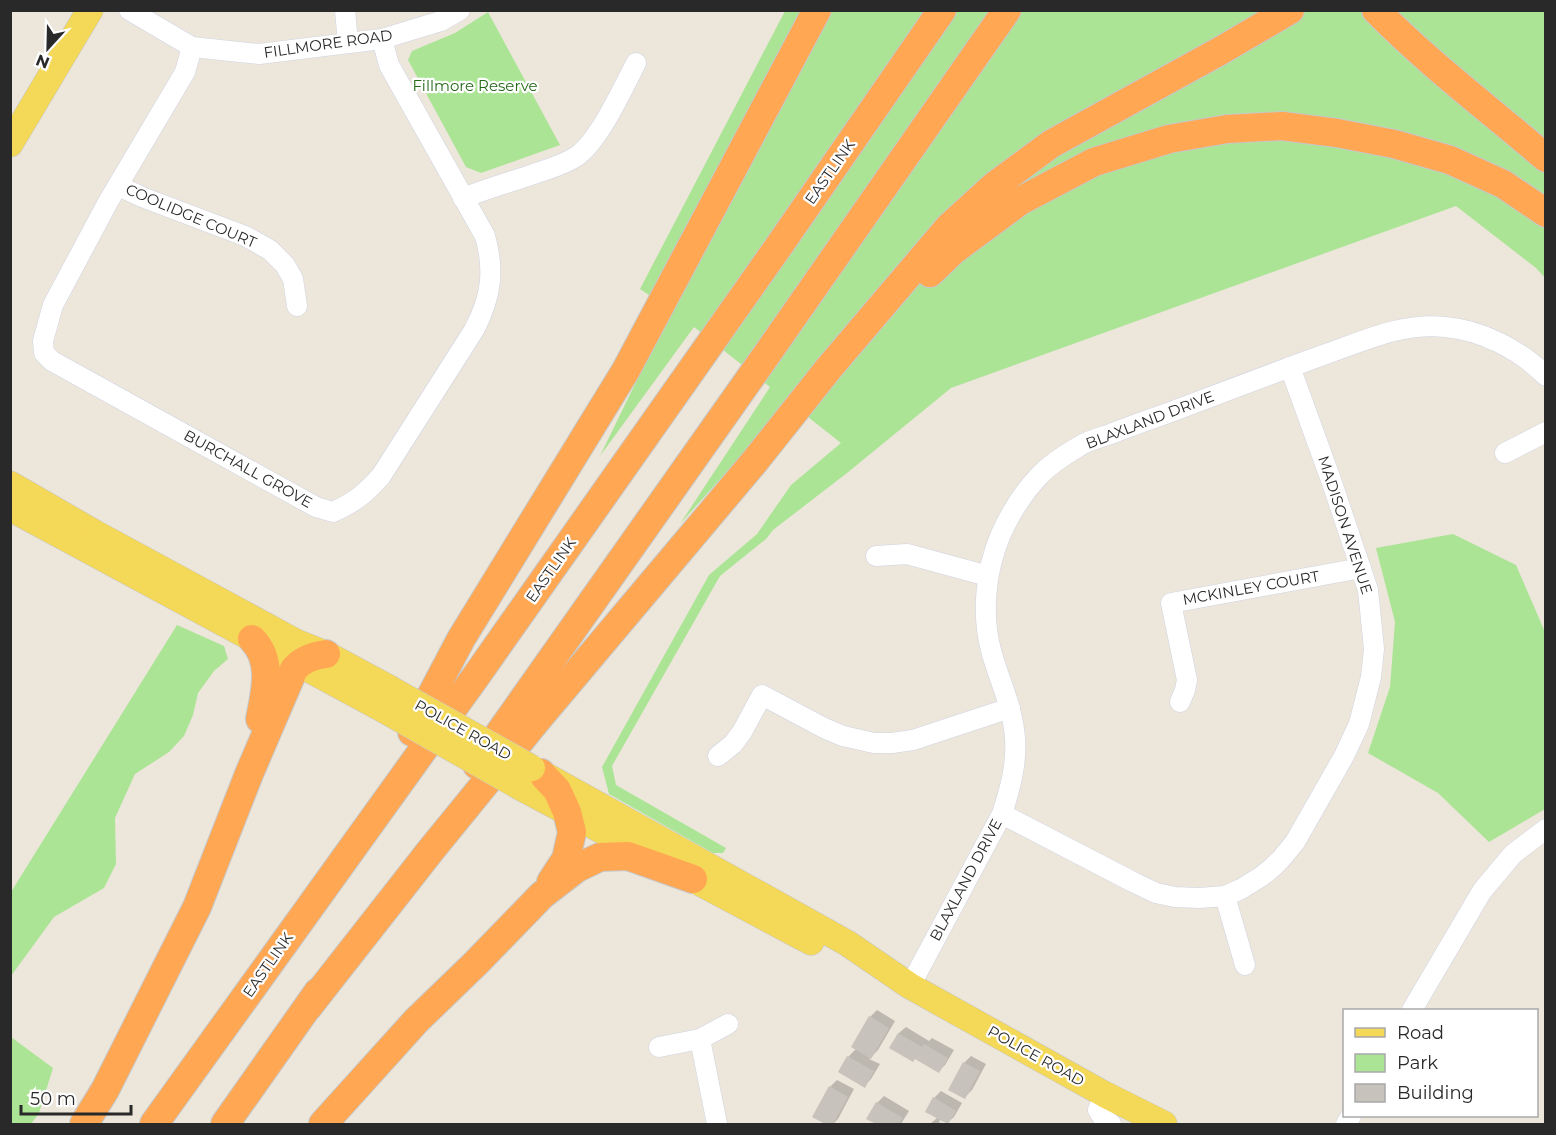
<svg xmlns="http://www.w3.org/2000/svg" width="1556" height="1135" viewBox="0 0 1556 1135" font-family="Montserrat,sans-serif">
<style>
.green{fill:#ace496}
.shadow{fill:#0003}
.building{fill:#c7c2bb}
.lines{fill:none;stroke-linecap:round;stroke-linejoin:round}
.minor-casing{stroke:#d0d3e3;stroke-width:21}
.major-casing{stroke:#c7c7c7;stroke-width:27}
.highway-casing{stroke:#c7c7c7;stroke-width:30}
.minor{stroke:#fff;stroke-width:20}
.major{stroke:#f4d858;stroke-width:26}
.highway{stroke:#ffa753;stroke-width:28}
.major-bridge-casing{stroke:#c7c7c7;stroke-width:27;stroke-linecap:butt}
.major-bridge{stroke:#f4d858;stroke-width:26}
.labels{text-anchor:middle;stroke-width:4.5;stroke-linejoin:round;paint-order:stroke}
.street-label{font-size:15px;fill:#292929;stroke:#fff}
.park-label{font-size:15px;fill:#246818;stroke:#fff}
</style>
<rect width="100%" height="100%" fill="#ece6db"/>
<!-- green -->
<g class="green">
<polygon points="785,11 1545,11 1545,278 1536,268 1456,206 951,388 847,473 773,530 766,539 720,576 612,766 616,785 726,848 723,853 713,853 609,794 602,767 709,575 757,534 791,485 841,443 789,402 680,524 770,387 694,327 600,456 671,310 640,289"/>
<polygon points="488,12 560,145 481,173 466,167 408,60 412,51 455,33"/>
<polygon points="1453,534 1516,565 1545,632 1545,809 1489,842 1438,793 1368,753 1390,687 1395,622 1376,548"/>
<polygon points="177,625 224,646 228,659 214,671 198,693 193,715 184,736 169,752 135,774 115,818 116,864 104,888 54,917 11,976 11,892"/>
<polygon points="11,1037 53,1068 39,1113 31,1124 11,1124"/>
</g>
<!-- shadow -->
<g class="shadow">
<polygon points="877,1010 895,1021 878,1050 869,1059 880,1064 871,1079 864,1086 848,1057 857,1048 870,1017"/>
<polygon points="906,1027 929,1041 932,1038 954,1050 945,1065 938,1072 915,1058 891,1047 899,1033"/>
<polygon points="971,1056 986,1064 972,1090 965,1097 964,1063"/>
<polygon points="837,1080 854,1089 838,1119 833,1124 828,1124 814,1117 830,1087"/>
<polygon points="941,1091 962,1103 954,1117 947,1123 940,1120 939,1122 943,1124 930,1124 937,1118 934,1098"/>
<polygon points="884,1096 909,1111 901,1124 879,1124 868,1118 877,1103"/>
</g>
<!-- building -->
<g class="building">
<polygon points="869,1016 889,1028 871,1059 851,1047"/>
<polygon points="898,1033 922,1047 924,1044 948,1058 939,1073 915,1059 913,1062 889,1048"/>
<polygon points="847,1056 874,1071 865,1088 838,1072"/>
<polygon points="963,1062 980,1071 965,1099 948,1090"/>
<polygon points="829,1086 848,1097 833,1124 825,1124 812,1117"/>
<polygon points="933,1097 956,1111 948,1124 925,1112"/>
<polygon points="876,1102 903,1118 899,1124 876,1124 866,1119"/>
</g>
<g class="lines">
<defs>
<g id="minor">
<polyline points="129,10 192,47 259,54 382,39 441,21 460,10"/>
<polyline points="345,10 348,43"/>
<path d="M192,47L185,72L108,202L53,305L43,341L44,353L52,361L316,507L333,512C355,502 365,494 381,476L474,330C491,298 495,271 485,236L389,65L382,39"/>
<polyline points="119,186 142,197 245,236 270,250 285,265 293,279 297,306"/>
<path d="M463,198C486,189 510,182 534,174C548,169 564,165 577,156C599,141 623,88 636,63"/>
<polyline points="1505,453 1546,432"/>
<polyline points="876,556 907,554 988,576"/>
<polyline points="1180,702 1185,690 1187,680 1171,603 1361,568"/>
<polyline points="718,756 733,744 742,732 762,695 824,728 843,736 874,743 892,743 913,740 1010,708"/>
<polyline points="1002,814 1133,882 1156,893 1175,897 1199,898 1225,896 1241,889 1262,876 1273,867 1281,859 1295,842 1344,756 1359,724 1371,677 1374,649 1368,590 1331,480 1290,367"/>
<polyline points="1225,896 1245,965"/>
<path d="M910,986L1002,814C1010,789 1017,764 1015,738C1013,708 1000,682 992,654C981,616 985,571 1001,534C1010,514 1024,492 1038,477C1048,466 1066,454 1078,447C1087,441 1098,438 1108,435C1128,427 1148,420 1168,413C1221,393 1273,373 1326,354C1364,341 1403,322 1445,327C1482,330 1520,350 1546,376"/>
<polyline points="1412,1010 1482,891 1513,854 1546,829"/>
<polyline points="700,1039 717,1124"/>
<polyline points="659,1047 700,1039 728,1024"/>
<polyline points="1104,1094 1098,1110 1103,1118 1111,1124"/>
<polyline points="1346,1124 1351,1116"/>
</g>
<g id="major">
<polyline points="10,144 90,10"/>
<polyline points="10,484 95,533 296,642 326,654 389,688"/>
<polyline points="10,508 377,706"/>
<polyline points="543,774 847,943 910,986 1104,1094 1164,1124"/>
<polyline points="520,787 811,942"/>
</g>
<g id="highway">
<path d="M1376,10C1429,64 1489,109 1546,158"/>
<polyline points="930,273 954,250 1020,201 1094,162 1169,139 1227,129 1282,126 1337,133 1394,144 1450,160 1503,184 1546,213"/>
<path d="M252,639C274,661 265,693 260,719"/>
<polyline points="412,732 461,639 626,370 817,10"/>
<polyline points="477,765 772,347 1007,10"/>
<polyline points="541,773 557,790 567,812 572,832 566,859 551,882"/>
<polyline points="308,1007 431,850 537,720 755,461 829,368 949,227 994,186 1051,144 1220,51 1290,10"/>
<path d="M84,1124L105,1090L197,907L249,774L294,669C303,659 313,656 326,654"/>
<polyline points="154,1124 474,679 781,243 942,10"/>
<polyline points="225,1124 318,992"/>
<polyline points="323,1124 416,1021 476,963 542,895 577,868 600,857 628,856 693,879"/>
</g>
</defs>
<!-- minor casing -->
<use href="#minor" class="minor-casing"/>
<!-- major casing -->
<use href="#major" class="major-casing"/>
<!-- highway casing -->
<use href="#highway" class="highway-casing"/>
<!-- minor -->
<use href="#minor" class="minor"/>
<!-- major -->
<use href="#major" class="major"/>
<!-- highway -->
<use href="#highway" class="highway"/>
<defs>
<g id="major-bridge">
<polyline points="389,688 532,768"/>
<polyline points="377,706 520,787"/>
</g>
</defs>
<!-- major-bridge casing -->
<use href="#major-bridge" class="major-bridge-casing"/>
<!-- major-bridge -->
<use href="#major-bridge" class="major-bridge"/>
</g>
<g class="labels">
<!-- street labels -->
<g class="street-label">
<text transform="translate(328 44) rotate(-8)" y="5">FILLMORE ROAD</text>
<text transform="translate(830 172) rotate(-55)" y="5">EASTLINK</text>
<text transform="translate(191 216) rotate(23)" y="5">COOLIDGE COURT</text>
<text transform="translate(1150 420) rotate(-21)" y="5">BLAXLAND DRIVE</text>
<text transform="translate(248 469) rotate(29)" y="5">BURCHALL GROVE</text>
<text transform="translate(1345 525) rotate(72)" y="5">MADISON AVENUE</text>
<text transform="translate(551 570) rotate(-55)" y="5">EASTLINK</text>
<text transform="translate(1251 588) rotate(-10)" y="5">MCKINLEY COURT</text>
<text transform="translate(463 730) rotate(29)" y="5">POLICE ROAD</text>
<text transform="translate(966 880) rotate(-62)" y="5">BLAXLAND DRIVE</text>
<text transform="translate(268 965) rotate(-55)" y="5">EASTLINK</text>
<text transform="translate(1036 1056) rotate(29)" y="5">POLICE ROAD</text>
</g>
<!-- park labels -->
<g class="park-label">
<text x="475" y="91">Fillmore Reserve</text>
</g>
</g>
<!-- border -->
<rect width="1556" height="1135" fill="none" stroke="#292929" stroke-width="24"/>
<!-- legend -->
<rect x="1343" y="1009" width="195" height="108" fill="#ffffff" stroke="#a9a9a9" stroke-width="1.5"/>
<rect x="1355" y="1028" width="30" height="9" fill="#f4d858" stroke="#a9a9a9" stroke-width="1.5"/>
<text x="1397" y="1039" font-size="18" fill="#292929">Road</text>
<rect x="1355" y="1054" width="30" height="18" fill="#ace496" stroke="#a9a9a9" stroke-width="1.5"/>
<text x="1397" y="1069" font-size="18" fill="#292929">Park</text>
<rect x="1355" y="1084" width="30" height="18" fill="#c7c2bb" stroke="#a9a9a9" stroke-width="1.5"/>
<text x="1397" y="1099" font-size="18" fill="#292929">Building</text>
<!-- north arrow -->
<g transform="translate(48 48) rotate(202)" stroke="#ffffff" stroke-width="4.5" paint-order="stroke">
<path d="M0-4.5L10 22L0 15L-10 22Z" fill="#292929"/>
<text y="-9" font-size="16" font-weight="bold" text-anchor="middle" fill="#292929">N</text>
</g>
<!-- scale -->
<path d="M21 1105v9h110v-9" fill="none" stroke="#292929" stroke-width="3"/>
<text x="30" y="1105" font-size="18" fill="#292929" stroke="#ffffff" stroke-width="4.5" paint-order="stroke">50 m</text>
</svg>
